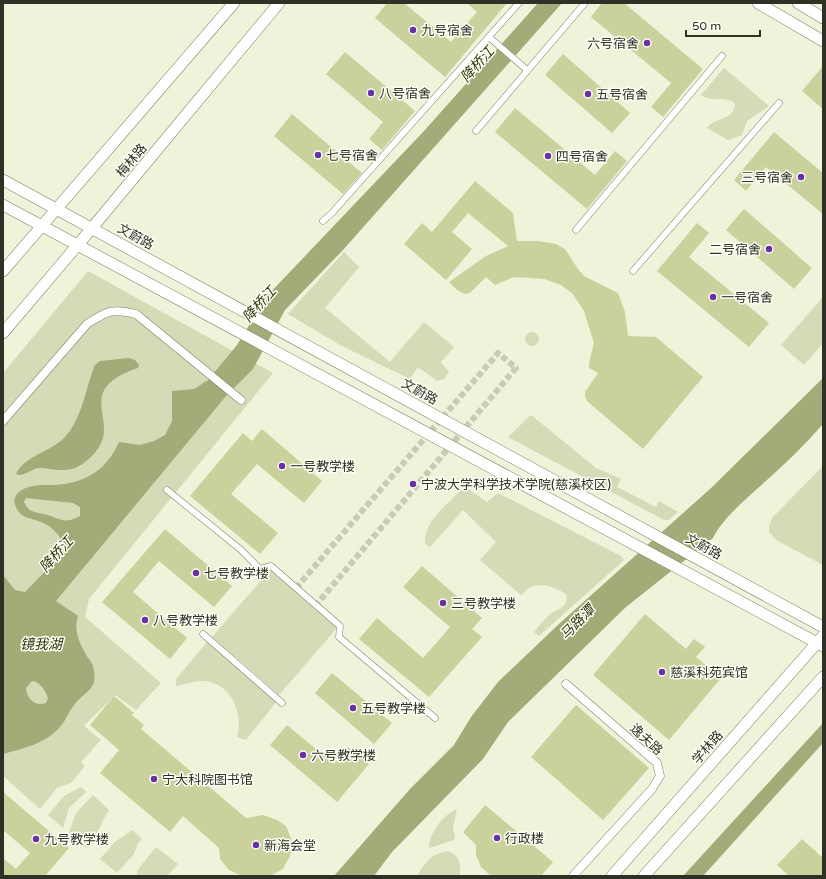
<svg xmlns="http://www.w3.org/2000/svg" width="826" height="879" viewBox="0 0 826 879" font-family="'Varela Round','Noto Sans SC',sans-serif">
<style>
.green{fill:#d5dab7}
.water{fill:#a4ab78;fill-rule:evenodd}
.building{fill:#cad19c}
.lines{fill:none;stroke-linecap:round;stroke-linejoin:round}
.pedestrian-tunnel{stroke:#c9ccb5;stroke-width:6;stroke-dasharray:6 3;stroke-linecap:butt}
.pedestrian-casing{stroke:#7c7f67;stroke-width:7}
.minor-casing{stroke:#7c7f67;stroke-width:9}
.secondary-casing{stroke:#7c7f67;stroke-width:12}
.pedestrian{stroke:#fff;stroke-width:6}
.minor{stroke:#fff;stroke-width:8}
.secondary{stroke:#fff;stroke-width:11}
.poi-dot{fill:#6a30a6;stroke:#fdfff4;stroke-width:1.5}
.labels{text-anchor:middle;stroke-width:3;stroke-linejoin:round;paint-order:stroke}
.poi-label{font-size:13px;fill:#2f3026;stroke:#fdfff4;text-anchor:start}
.street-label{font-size:13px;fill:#2f3026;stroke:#fdfff4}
.water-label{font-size:14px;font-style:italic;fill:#32350d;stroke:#fdfff4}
</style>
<rect width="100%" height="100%" fill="#eff3d9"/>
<!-- green -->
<g class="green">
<path d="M724,68L769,106L747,121L742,135L728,140L707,128C714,117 734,121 735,104C728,95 710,103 701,95Z"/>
<polygon points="344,252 359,267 325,308 390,362 424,322 454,347 441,362 449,372 444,379 437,381 418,367 410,379 340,345 288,314"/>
<path d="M88,271L273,373L89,599L85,617L161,683L136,710L115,695C105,706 94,715 84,726L101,740L81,762L85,766L71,783L57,788L40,809L3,776V373Z"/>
<polygon points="823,297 823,343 804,365 781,345"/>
<circle cx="532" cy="339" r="7"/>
<polygon points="531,415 596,468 621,479 617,487 656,507 659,501 678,512 669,520 664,520 508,437"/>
<polygon points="823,466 823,565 778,541 769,532 769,525 772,518"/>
<path d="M468,489L487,502L498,493L621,556L624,560L539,636L534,632C539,626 545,618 552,613C561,607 566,609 567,595C558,588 542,582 531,587C527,589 524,593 521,595L480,560L496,542L463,510L430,547L425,543C424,521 447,505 461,490Z"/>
<polygon points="270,570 337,628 279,695 212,637"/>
<path d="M208,641L277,701L246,740L237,737C243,716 234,688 210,682C200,679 187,684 176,686V679Z"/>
<polygon points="81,787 86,792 69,808 63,828 48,815 64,796"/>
<path d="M93,795L109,810C101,821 97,839 86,848L69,833L76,813Z"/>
<path d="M457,809L453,828L455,837L454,840L429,848C429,833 443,815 457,809Z"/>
<polygon points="132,830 142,839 138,843 134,854 117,873 100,859 115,842"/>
<polygon points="156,847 178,864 167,876 136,876 139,868"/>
<path d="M447,851C461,855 460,863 460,876H417C425,863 431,854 447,851Z"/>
</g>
<!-- water -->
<g class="water">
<path d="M538,3H562L343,250L285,310L253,369L226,396L56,601L78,616C73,632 80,644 88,658C90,660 92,663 93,666C99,690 86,690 75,704C69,711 66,720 60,727C45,744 24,748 3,754V575L15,590L25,592L66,550C61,535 51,524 35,520C29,518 23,517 19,512C4,492 30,484 45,485C79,486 105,474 119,442L140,445L154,441L165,435L172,421V391L194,389L208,380L237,345L267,296L424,131ZM26,498L73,503L80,507V516C63,525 60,518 44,514C33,512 29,512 24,502ZM34,681C42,685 45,690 48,698L46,703C35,707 27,699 26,688L31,682Z"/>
<path d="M129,358L135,360L139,365L138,368C126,372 114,377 106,387C96,401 105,416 104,431C104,446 89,462 75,468C64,472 52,469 41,468C33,467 23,478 16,474C25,455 51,452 65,437C83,417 85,389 95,365L100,361Z"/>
<path d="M823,378V424C803,447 781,468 758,488C742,503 723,518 713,538L626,607L508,722L483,759L392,852L374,876H334L410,789L454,745L471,717L498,682L560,623L710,489Z"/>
<polygon points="823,723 823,743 703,876 683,876"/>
</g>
<!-- building -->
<g class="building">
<polygon points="387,3 404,3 451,42 477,12 467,3 507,3 445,77 375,18"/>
<polygon points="602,3 624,3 703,69 663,117 651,107 671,83 591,17"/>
<polygon points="345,52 415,111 382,150 369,139 383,122 326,74"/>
<polygon points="563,54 630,113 612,133 545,75"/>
<polygon points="823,66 823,109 802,91"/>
<polygon points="515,108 595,175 615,151 627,161 587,209 495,132"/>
<polygon points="292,114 362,173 343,194 274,136"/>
<polygon points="774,132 823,173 823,214 766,167 746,191 734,180"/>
<polygon points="475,181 513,213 517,241 538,241 556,244 565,249 578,269 584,276 618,293 625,312 628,336 656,337 703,377 643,449 587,401 585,396 585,392 598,373 589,368 589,363 594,343 584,311 572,293 561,285 544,279 514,277 495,285 486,277 471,292 467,294 462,293 456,289 449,282 486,256 508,246 468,213 452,232 472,249 446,280 404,244 422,223 432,232"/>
<polygon points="744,209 812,268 794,289 726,230"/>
<polygon points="697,223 709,233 689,257 769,323 749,347 657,271"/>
<polygon points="262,429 322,481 304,503 257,464 231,494 278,533 260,554 190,496 243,433 252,441"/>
<polygon points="165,529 232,586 214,607 159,561 133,592 187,638 170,659 102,602"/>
<polygon points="422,566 482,618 472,629 482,637 429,697 359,639 377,618 423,658 445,633 450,627 403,587"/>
<polygon points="645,614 686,649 694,639 705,647 696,657 721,678 669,740 593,675"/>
<polygon points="332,673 392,723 374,744 315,693"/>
<polygon points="114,696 134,713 132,715 144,725 141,729 246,818 263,815 277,820 286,826 293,843 290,856 283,869 270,876 242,876 229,870 220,859 219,848 183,816 170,832 100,773 119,750 90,725"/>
<polygon points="576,705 649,768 603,820 531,757"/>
<polygon points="287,725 334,764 348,747 369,764 337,802 270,745"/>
<polygon points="3,792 69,848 45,876 3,876 3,858 16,869 30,853 3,830"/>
<polygon points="485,805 553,862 541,876 491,876 481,867 476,855 476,845 463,832"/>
<polygon points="802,839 823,858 823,876 789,876 777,865"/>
</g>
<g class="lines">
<!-- pedestrian-tunnel -->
<polyline class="pedestrian-tunnel" points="296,588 498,353 516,368 316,605"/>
<defs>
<g id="pedestrian">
<polyline points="490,38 527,70"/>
<polyline points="476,131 585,3"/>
<polyline points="323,221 332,213 519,3"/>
<polyline points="576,230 722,56"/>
<polyline points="633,271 779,103"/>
<polyline points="167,490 240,549 260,569 271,566 340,626 339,637 435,718"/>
<polyline points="203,634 282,703"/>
</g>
<g id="minor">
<path d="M3,421L87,324C107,311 112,308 136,314L241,400"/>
<polyline points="566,684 657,763 660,776 652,789 573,876"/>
</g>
<g id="secondary">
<polyline points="758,3 823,41"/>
<polyline points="798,3 823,18"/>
<polyline points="3,180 823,627"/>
<polyline points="3,205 823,646"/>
<polyline points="3,271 234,3"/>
<polyline points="3,333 92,228 279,3"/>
<polyline points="612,876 823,636"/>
<polyline points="644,876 823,677"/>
</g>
</defs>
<!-- pedestrian casing -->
<use href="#pedestrian" class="pedestrian-casing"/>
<!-- minor casing -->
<use href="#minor" class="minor-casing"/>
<!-- secondary casing -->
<use href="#secondary" class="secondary-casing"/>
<!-- pedestrian -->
<use href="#pedestrian" class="pedestrian"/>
<!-- minor -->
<use href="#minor" class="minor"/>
<!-- secondary -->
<use href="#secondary" class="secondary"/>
</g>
<!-- markers -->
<g class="poi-dot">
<circle cx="413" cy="30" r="4"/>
<circle cx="647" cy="43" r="4"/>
<circle cx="371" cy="93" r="4"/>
<circle cx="588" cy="94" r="4"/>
<circle cx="318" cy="155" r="4"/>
<circle cx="548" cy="156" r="4"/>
<circle cx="801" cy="177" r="4"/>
<circle cx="769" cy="249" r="4"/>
<circle cx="713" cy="297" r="4"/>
<circle cx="282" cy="466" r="4"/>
<circle cx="413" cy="484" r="4"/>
<circle cx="196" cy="573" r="4"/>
<circle cx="443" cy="603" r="4"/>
<circle cx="145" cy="620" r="4"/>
<circle cx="662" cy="672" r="4"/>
<circle cx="353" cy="708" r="4"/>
<circle cx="303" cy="755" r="4"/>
<circle cx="154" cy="779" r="4"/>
<circle cx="497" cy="838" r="4"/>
<circle cx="36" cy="839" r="4"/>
<circle cx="256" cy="845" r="4"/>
</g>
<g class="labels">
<!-- poi labels -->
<g class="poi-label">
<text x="421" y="35">九号宿舍</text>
<text x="639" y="48" text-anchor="end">六号宿舍</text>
<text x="379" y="98">八号宿舍</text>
<text x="596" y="99">五号宿舍</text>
<text x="326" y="160">七号宿舍</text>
<text x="556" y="161">四号宿舍</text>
<text x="793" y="182" text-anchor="end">三号宿舍</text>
<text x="761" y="254" text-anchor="end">二号宿舍</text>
<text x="721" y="302">一号宿舍</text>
<text x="290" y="471">一号教学楼</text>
<text x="421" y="489">宁波大学科学技术学院(慈溪校区)</text>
<text x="204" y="578">七号教学楼</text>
<text x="451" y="608">三号教学楼</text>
<text x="153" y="625">八号教学楼</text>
<text x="670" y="677">慈溪科苑宾馆</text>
<text x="361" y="713">五号教学楼</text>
<text x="311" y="760">六号教学楼</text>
<text x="162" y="784">宁大科院图书馆</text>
<text x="505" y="843">行政楼</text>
<text x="44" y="844">九号教学楼</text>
<text x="264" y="850">新海会堂</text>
</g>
<!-- street labels -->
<g class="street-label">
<text transform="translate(131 160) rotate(-50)" y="5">梅林路</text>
<text transform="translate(136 236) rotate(29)" y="5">文蔚路</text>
<text transform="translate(420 391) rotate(29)" y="5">文蔚路</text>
<text transform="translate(704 546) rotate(28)" y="5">文蔚路</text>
<text transform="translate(647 739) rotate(43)" y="5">逸夫路</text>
<text transform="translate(707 747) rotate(-49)" y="5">学林路</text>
</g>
<!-- water labels -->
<g class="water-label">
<text transform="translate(477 64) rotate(-48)" y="5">降桥江</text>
<text transform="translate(259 304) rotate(-48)" y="5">降桥江</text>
<text transform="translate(56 554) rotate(-48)" y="5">降桥江</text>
<text transform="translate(577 622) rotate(-45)" y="5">马路潭</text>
<text x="41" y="649">镜我湖</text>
</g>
</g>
<!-- border -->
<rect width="826" height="879" fill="none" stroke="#2f3026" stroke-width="8"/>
<!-- scale -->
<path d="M686 30v6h74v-6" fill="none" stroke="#2f3026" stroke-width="2"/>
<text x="692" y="30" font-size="12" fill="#2f3026" stroke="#fdfff4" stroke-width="3" paint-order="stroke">50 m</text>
</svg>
